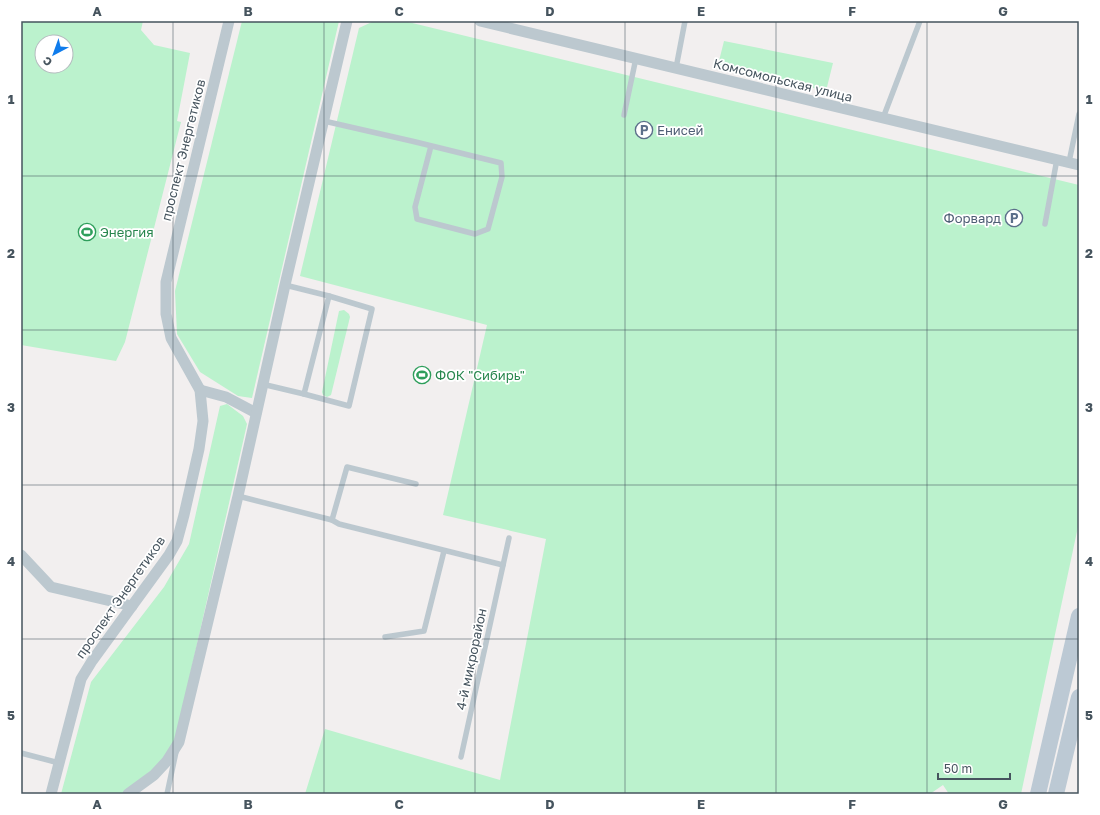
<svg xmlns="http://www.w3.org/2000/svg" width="1100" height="815" viewBox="0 0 1100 815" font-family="'Golos Text',sans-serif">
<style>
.green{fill:#bbf2cd;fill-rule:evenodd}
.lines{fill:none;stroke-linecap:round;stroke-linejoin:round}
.service{stroke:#bcc8cf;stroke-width:5.5}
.minor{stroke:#bcc8cf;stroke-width:11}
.secondary{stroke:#bcc9d4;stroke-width:16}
.grid{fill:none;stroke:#46545e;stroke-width:1;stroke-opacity:0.55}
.labels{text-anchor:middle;stroke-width:3.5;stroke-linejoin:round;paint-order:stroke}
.street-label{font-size:13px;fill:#46545e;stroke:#fff}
.service-label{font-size:13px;fill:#4e5e75;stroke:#fff;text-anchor:start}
.leisure-label{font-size:13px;fill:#27864d;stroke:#fff;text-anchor:start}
.neatline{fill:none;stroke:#46545e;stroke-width:1.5}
.grid-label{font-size:13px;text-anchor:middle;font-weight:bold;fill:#46545e}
</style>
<rect width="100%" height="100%" fill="#f2efef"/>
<!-- green -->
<g class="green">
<path d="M21,21H143L141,30L154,45L190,53L177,121L181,122L125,342L116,361L21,345ZM42,42H66V66H42Z"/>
<polygon points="242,21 339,21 252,398 238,396 200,372 177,334 175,291"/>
<polygon points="374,21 404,21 1079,185 1079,522 1021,794 949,794 943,785 930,794 305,794 325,729 500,780 546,539 443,515 487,325 300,276 359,28"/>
<polygon points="724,41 833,63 826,91 718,65"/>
<polygon points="344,310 349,314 350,317 331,395 327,397 323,395 322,392 339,311"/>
<polygon points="227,404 243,416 247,424 175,741 160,763 133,786 122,794 61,794 91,682 164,587 189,544 220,406"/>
</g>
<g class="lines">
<!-- service -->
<g class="service">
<polyline points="676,68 685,21"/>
<polyline points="624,115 636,58"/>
<polyline points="883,118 920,21"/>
<path d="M324,121C383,134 442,148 501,163L502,177L488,229L475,234L417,219L415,207L431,146"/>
<polyline points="1069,162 1079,114"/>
<polyline points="1045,224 1057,159"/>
<polyline points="262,384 304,394 329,296 285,285"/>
<polyline points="304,394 349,406 372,309 329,296"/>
<polyline points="238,496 332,520 339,524 503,565"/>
<polyline points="332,520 347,467 416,484"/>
<polyline points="385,637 424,631 444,551"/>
<polyline points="21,753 59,763"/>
<polyline points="461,757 509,538"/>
<polyline points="167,794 176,752"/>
</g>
<!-- minor -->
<g class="minor">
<polyline points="480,21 1079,165"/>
<polyline points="200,390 226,397 256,413"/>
<polyline points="21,555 51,587 132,606"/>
<polyline points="51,794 81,679 92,661 169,555 177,541 184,515 199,449 203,421 200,390 171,338 166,314 166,282 229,21"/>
<polyline points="128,794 154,775 167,761 179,742 238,496 285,285 347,21"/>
</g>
<!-- secondary -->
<g class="secondary">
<polyline points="1038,794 1079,616"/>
<polyline points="1056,794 1079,697"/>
</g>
</g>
<!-- grid -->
<path class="grid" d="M173,21V794M324,21V794M475,21V794M625,21V794M776,21V794M927,21V794M21,176H1079M21,330H1079M21,485H1079M21,639H1079"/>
<!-- icons -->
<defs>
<symbol id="parking-ring" viewBox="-11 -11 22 22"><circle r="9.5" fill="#fff" stroke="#5c6f8a" stroke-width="1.5"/><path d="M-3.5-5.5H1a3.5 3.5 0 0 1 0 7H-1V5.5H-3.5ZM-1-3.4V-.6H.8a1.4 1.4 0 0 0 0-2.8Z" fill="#5c6f8a"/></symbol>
<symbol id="stadium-ring" viewBox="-11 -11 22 22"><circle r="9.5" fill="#fff" stroke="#2e9e5b" stroke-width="1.5"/><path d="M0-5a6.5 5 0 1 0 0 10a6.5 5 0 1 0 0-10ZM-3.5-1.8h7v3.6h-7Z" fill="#2e9e5b"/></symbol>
</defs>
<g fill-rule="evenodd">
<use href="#parking-ring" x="634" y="120" width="20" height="20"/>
<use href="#parking-ring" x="1004" y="208" width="20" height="20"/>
<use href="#stadium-ring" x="77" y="222" width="20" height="20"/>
<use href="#stadium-ring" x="412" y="365" width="20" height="20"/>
</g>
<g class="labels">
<!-- street labels -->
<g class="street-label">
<text transform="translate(783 80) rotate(14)" y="5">Комсомольская улица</text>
<text transform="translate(183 150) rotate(-76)" y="5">проспект Энергетиков</text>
<text transform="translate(120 597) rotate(-55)" y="5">проспект Энергетиков</text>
<text transform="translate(471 659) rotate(-78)" y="5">4-й микрорайон</text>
</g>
<!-- service labels -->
<g class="service-label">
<text x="657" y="135">Енисей</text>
<text x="1001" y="223" text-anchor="end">Форвард</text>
</g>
<!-- leisure labels -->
<g class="leisure-label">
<text x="100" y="237">Энергия</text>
<text x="435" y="380">ФОК "Сибирь"</text>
</g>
</g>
<!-- border -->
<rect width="1100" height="815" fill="none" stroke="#ffffff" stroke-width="44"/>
<!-- north arrow -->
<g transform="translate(54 54) rotate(221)"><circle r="19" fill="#ffffff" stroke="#b5bbbf"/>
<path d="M0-3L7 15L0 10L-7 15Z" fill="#0f7cec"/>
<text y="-6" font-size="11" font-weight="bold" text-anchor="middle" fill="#46545e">С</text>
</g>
<!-- scale -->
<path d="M938 773v6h72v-6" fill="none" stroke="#46545e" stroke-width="2"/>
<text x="944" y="773" font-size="12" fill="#46545e" stroke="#ffffff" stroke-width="3" paint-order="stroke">50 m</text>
<rect x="22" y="22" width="1056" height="771" class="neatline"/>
<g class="grid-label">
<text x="97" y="16">A</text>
<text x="248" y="16">B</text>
<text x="399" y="16">C</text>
<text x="550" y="16">D</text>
<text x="701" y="16">E</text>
<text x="852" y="16">F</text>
<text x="1003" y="16">G</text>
<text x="11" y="104">1</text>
<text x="1089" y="104">1</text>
<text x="11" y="258">2</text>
<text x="1089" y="258">2</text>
<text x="11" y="412">3</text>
<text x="1089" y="412">3</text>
<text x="11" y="566">4</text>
<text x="1089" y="566">4</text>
<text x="11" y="720">5</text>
<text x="1089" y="720">5</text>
<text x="97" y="809">A</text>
<text x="248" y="809">B</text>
<text x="399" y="809">C</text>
<text x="550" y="809">D</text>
<text x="701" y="809">E</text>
<text x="852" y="809">F</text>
<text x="1003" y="809">G</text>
</g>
</svg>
